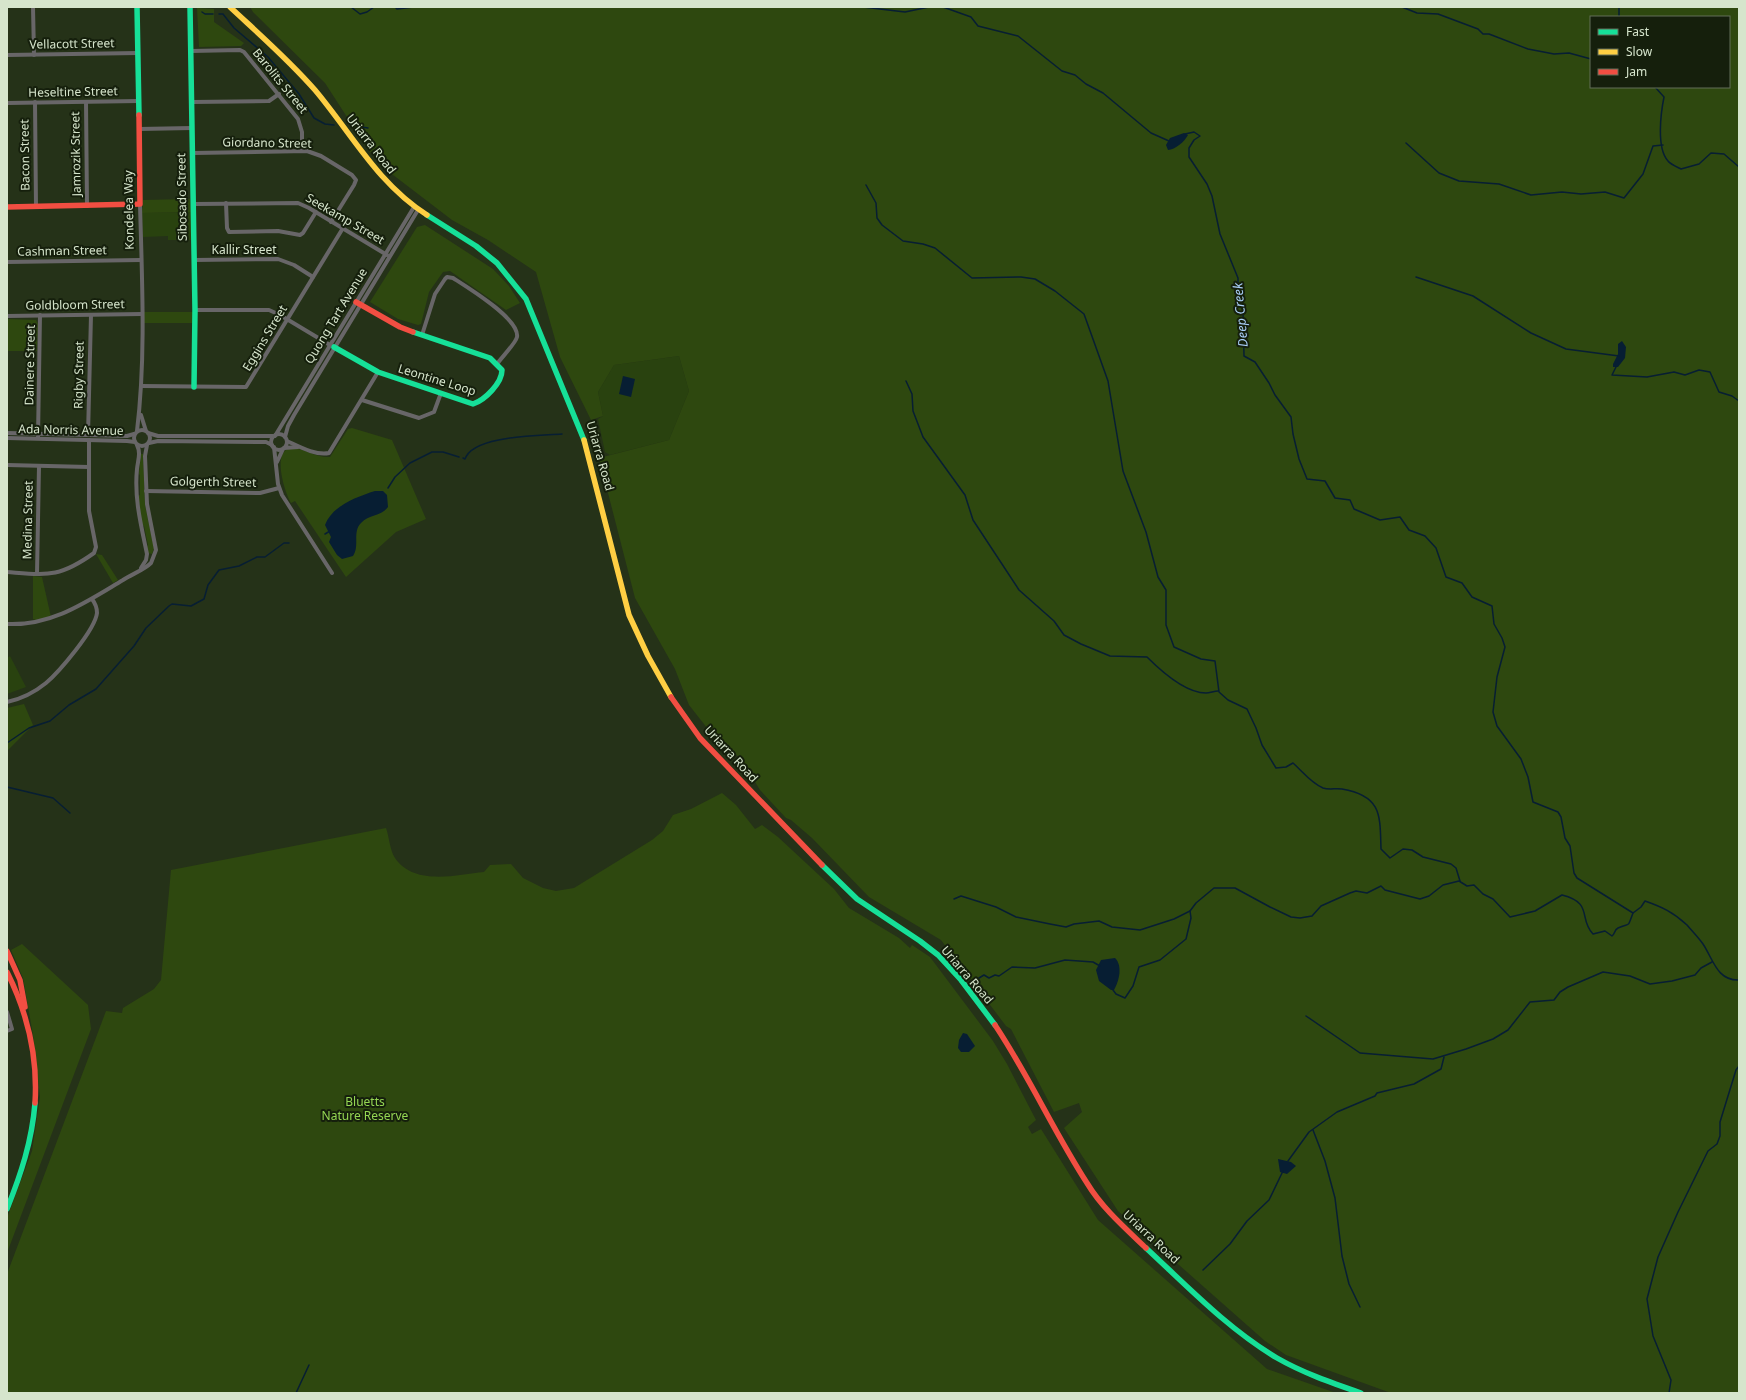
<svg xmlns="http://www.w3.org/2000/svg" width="1746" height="1400" viewBox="0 0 1746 1400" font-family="'Noto Sans',sans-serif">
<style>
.built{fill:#29420f}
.green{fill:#2e480f;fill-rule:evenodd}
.water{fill:#071e33}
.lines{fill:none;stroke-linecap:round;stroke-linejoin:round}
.stream{stroke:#071e33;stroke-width:1.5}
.street{stroke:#686668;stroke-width:4}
.fast{stroke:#16e098;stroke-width:5.5}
.slow{stroke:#ffcf43;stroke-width:5.5}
.jam{stroke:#f24e42;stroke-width:5.5}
.labels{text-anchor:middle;stroke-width:4;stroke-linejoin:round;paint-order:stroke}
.street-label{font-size:12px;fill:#d6e5cc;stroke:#151f0c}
.park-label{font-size:12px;fill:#95d753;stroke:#151f0c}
.water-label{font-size:13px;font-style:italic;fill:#aacff8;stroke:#151f0c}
</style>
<rect width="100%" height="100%" fill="#253218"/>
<!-- built -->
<g class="built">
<polygon points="191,212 191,240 168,240 168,236 143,237 142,213"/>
<polygon points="679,356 689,391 669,440 610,455 605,452 598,419 603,416 598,392 614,365"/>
<polygon points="10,656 26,687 7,694 7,658"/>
</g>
<!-- green -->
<g class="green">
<path d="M250,7H1739V1393H1391L1286,1355L1265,1341L1118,1211L1064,1128L1082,1112L1079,1103L1054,1112L1011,1029L1006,1026L941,940L869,897L812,838L791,820L786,818L760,790L741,759L711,733L689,705L675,669L635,598L599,458L669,440L689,391L679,356L614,365L598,392L603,416L591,420L560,357L536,272L488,240L452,220L384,168L367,148L325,83L253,12ZM1591,17H1729V87H1591Z"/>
<polygon points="197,8 214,9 214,22 244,43 241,46 199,47"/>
<polygon points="190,199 191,212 142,213 143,200"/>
<polygon points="425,225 493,269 509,286 520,303 506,310 450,271 443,272 429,292 421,324 418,325 398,319 370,302 417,227"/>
<polygon points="144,312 193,312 192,323 144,323"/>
<polygon points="7,319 36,320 38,324 37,351 7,351"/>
<path d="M352,428L392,440L426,519L396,532L346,577L295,501L291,503C285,493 270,448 293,448C305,449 317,458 330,457L348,429Z"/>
<polygon points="141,454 143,454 145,505 154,548 152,554 148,553 147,547 148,545 144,526 142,525 138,496 140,495 140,475 139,474"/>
<polygon points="96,554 102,555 118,580 113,583"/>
<polygon points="33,576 42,577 51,617 36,620 33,619"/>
<polygon points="24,704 33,725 7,751 7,708"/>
<path d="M722,793L736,805L755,829L762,825L778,837L834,889L849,908L899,938L910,948L912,945L930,957L993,1041L1007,1064L1036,1120L1028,1127L1032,1134L1041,1129L1098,1220L1267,1369L1336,1393H7V1274L106,1011L122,1013L123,1008L154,989L161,980L171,870L386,828C389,836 390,851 395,858C414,886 456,875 484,872L490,865L511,864L523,878L543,888L556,891L574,888L652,840L663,831L673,815L691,809Z"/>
<polygon points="22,944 88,1005 91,1029 7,1253 7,1218 32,1151 40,1097 33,1035 23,978 11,950"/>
</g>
<!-- water -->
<g class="water">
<path d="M1184,133L1188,135C1185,141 1175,150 1168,150L1166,145L1170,138Z"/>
<polygon points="1622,341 1626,347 1625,358 1618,367 1613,367 1613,364 1618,354 1618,344"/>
<polygon points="623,376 635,379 631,397 619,394"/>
<path d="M375,491H383L387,495L388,507C381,517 369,514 361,523C352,532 360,546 353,556L342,559L337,555L329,542L331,537L325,525C332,506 356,497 375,491Z"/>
<path d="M1115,958C1123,966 1119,981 1114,990H1111L1099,981L1096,970L1101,960Z"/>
<polygon points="963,1033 967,1034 975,1046 969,1052 961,1052 958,1048 959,1040"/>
<polygon points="1278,1159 1291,1162 1296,1166 1287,1174 1280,1172"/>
</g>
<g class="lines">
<!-- stream -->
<g class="stream">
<polyline points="351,7 360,14 367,12 374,7"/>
<polyline points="395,7 397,9 414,7"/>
<polyline points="863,7 905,12 929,7"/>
<polyline points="943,7 971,17 978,26 1018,36 1062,71 1075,75 1086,84 1103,93 1151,133 1169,141"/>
<polyline points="1402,7 1417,13 1438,14 1478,29 1483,34 1489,34 1528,49 1554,54 1569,53 1591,59"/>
<polyline points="1619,7 1619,17"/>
<polyline points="202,12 205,14 213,14"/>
<polyline points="219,14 223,14 234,28 268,57 299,94 314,118 325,124 334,125"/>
<path d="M1655,87L1664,97C1661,112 1656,148 1668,161C1670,164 1677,167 1681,169L1699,164L1711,153L1724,154L1739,167"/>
<polyline points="362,127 368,128"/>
<path d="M1185,134L1194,132L1200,136L1194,140L1189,148V157L1207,184L1212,196L1220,234L1238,278V296L1243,311L1244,356L1255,362L1269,383L1275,395L1291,417L1293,434L1299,459L1307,479L1325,481L1335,498L1350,500L1354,509L1380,520L1400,517L1409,530L1425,536L1436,548L1446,577L1462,583L1472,597L1492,606L1494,624L1502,638L1505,647L1497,677L1493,712L1497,726L1521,759L1528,777L1533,802L1558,812L1561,817L1565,838L1570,846L1574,873L1577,878L1633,913L1641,907L1645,901C1662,907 1673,912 1687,925C1692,931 1698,937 1703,944C1713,959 1717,981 1739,980"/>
<polyline points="1406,143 1439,173 1459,181 1499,184 1531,195 1562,192 1581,194 1605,192 1624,198 1643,174 1653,146 1663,145"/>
<path d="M866,185L876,203L877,218L882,225L903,241L923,244L935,248L972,278L1021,277L1035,279L1055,291L1084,314L1108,381L1123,471L1146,532L1158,577L1166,590V625L1174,647L1201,659L1215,661L1219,692L1228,700L1247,709L1256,728L1262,745L1276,768L1286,767L1293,763C1303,772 1311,783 1323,788C1329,790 1336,788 1342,789C1382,796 1380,815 1381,849L1390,858L1403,849L1412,850L1423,857L1451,864L1456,868L1460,881"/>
<polyline points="1416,277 1473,296 1531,333 1566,349 1619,356"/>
<polyline points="1616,367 1612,375 1647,377 1674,372 1685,375 1699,370 1710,372 1719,392 1732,396 1739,401"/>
<path d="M906,381L912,394L913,411L923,437L965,495L973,520L1019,590L1054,621L1064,635L1081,644L1110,656L1147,657C1161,671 1185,693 1206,693C1210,693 1214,691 1218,691"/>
<path d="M463,458L465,459C473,435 540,436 562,434"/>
<polyline points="388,488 395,477 410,463 432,452 443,452 459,457"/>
<polyline points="325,534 330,531"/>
<polyline points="7,743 29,728 50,721 69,705 96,689 134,646 146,628 169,606 172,604 191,606 204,599 208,585 219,570 239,566 257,557 265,557 284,543 289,543"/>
<polyline points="7,787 53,798 70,813"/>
<path d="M954,899L961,896L996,907L1016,917L1050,924L1066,927L1074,924L1099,921L1112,927L1140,930L1174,919L1190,911L1196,903L1214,888H1235L1270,907L1291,917L1300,918L1312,916L1321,906L1350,893L1356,891L1367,893L1381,886L1385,890L1420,899L1429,896L1443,885L1459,881L1467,886L1474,885L1483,894L1493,899L1510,917L1535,911L1562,895C1594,903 1578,919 1593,934L1605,931L1612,936C1615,934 1614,930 1618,928C1631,922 1627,929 1633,913"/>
<polyline points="979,978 984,975 989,978 995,975 999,976 1012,967 1035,968 1065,960 1093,962 1100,966"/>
<polyline points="1113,990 1116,994 1125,998 1133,986 1139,967 1160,960 1186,939 1191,918 1190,911"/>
<polyline points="1306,1016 1360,1053 1433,1059 1466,1049 1493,1039 1508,1030 1530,1002 1554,1000 1560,992 1568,987 1603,972 1630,976 1650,984 1672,981 1695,975 1701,968 1712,962"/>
<polyline points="1313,1130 1325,1161 1335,1198 1342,1256 1349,1284 1360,1307"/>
<polyline points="1288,1161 1309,1132 1337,1112 1375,1096 1377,1093 1414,1084 1441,1069 1444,1057"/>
<polyline points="1203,1270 1230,1244 1247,1221 1269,1200 1283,1171"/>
<polyline points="296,1393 309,1365"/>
<polyline points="1669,1393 1671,1380 1653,1336 1647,1299 1658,1257 1678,1212 1708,1151 1717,1144 1720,1136 1720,1122 1736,1070 1739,1066"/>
</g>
<!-- street -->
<g class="street">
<polyline points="33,7 34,55"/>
<polyline points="191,51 240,50 244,52 298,119 302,132 302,151"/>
<polyline points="7,55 138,53"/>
<polyline points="35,102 36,207"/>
<polyline points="86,102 87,206"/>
<polyline points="192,102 269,101 279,94"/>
<polyline points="7,103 139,101"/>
<polyline points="139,129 192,128"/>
<polyline points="193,153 307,151 321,156 352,175 356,180 354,185 331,222"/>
<polyline points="226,203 227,228 229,232 278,231 300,235 303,233 316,212"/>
<polyline points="194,204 298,203 309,208 387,255"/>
<polyline points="194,260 278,259 294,265 313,277"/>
<polyline points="7,262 141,260"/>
<polyline points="195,310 269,310 280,315 330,345"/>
<polyline points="7,316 142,314"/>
<path d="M422,335L435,294L445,279L447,277L453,278C467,287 520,319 517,337C516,343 501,358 497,364"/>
<polyline points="141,386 246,387 343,228"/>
<polyline points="362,400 419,418 434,412 441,393"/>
<polyline points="141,415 146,431"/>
<circle cx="142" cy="438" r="8"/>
<path d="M137,431C146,357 142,280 140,204"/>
<polyline points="7,433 127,436 134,434"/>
<polyline points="148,433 158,436 274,436"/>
<circle cx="279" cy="442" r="8"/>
<polyline points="88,435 91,315"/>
<polyline points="275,436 414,207"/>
<polyline points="38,437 40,315"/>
<polyline points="285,437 288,426 294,415 418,210"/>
<polyline points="7,438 127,441 135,442"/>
<path d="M287,441C298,446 316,456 329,453L378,372"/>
<polyline points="149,443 158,441 266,442 272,445"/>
<path d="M137,445C141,453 138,460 137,469C134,498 141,525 147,554L146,560L141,568"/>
<polyline points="274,447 278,484 282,495 332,573"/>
<polyline points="284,448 298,447"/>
<polyline points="277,462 283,449"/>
<polyline points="7,465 89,467"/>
<polyline points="146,491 260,493 279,488"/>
<path d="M7,572C48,575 59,578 94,553L96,547L89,511V440"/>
<polyline points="37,574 39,466"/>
<path d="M7,624C52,626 86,602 123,580C132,574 144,570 151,563L156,550L147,504L145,456L147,445"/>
<path d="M7,702C21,699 35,692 46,683C59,672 95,630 97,613C97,607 95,603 92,599"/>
<polyline points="7,1012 12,1029 7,1031"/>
</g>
<!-- fast -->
<g class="fast">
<polyline points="137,7 139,115"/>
<polyline points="190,7 195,310 194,387"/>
<polyline points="427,215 476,246 497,263 526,299 584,440"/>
<path d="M334,347L378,372L473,404C485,400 502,383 502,370L490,358L413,332"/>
<polyline points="822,865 857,899 920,941 938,955 961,980 995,1025"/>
<path d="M7,1209C21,1174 32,1141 35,1103"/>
<path d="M1146,1248C1187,1286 1228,1329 1277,1358C1303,1373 1332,1383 1361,1393"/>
</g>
<!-- slow -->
<g class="slow">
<path d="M230,7C259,34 289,60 315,90C352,134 377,183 427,215"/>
<polyline points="584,440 629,615 648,656 671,697"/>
</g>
<!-- jam -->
<g class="jam">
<polyline points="7,207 140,204 139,115"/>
<polyline points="356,302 400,327 413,332"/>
<polyline points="671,697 700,738 822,865"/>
<polyline points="7,951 20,980 25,1007"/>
<path d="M7,972C28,1014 38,1056 35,1103"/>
<path d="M995,1025C1029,1076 1054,1132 1087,1183C1102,1208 1125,1228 1146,1248"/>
</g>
</g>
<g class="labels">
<!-- street labels -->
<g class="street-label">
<text transform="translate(72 44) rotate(-1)" y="4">Vellacott Street</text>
<text transform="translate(280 81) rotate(51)" y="4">Barolits Street</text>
<text transform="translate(73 92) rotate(-1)" y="4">Heseltine Street</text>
<text transform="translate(267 143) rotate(1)" y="4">Giordano Street</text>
<text transform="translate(371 144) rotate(52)" y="4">Uriarra Road</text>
<text transform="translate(76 154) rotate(-91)" y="4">Jamrozik Street</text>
<text transform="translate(25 155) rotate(-91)" y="4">Bacon Street</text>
<text transform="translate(182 197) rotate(-91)" y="4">Sibosado Street</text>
<text transform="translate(129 210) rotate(-91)" y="4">Kondelea Way</text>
<text transform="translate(345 219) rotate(30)" y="4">Seekamp Street</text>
<text x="244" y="254">Kallir Street</text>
<text transform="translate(62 251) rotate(-1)" y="4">Cashman Street</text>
<text transform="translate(75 305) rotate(-1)" y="4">Goldbloom Street</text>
<text transform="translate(336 316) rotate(-59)" y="4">Quong Tart Avenue</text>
<text transform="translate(265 338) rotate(-59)" y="4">Eggins Street</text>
<text transform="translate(30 365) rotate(-89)" y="4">Dainere Street</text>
<text transform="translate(79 375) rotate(-89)" y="4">Rigby Street</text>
<text transform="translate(437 380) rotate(17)" y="4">Leontine Loop</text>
<text transform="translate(71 430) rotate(1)" y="4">Ada Norris Avenue</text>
<text transform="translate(600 456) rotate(74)" y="4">Uriarra Road</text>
<text transform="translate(213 482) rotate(1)" y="4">Golgerth Street</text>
<text transform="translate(28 520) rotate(-89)" y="4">Medina Street</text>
<text transform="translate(731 754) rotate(47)" y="4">Uriarra Road</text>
<text transform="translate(967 975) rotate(49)" y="4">Uriarra Road</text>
<text transform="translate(1151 1237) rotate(43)" y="4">Uriarra Road</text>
</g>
<!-- park labels -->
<g class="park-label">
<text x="365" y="1106">Bluetts<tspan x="365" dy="14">Nature Reserve</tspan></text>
</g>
<!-- water labels -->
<g class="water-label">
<text transform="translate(1240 315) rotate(-95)" y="5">Deep Creek</text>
</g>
</g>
<!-- border -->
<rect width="1746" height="1400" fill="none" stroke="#d6e5cc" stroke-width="16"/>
<!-- legend -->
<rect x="1590" y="16" width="140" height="72" fill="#151f0c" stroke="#626e59"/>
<rect x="1598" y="29" width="20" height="6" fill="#16e098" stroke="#626e59"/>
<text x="1626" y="36" font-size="12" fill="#d6e5cc">Fast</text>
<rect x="1598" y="49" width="20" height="6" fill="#ffcf43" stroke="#626e59"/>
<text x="1626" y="56" font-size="12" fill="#d6e5cc">Slow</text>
<rect x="1598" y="69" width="20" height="6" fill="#f24e42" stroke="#626e59"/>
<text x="1626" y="76" font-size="12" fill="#d6e5cc">Jam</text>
</svg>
